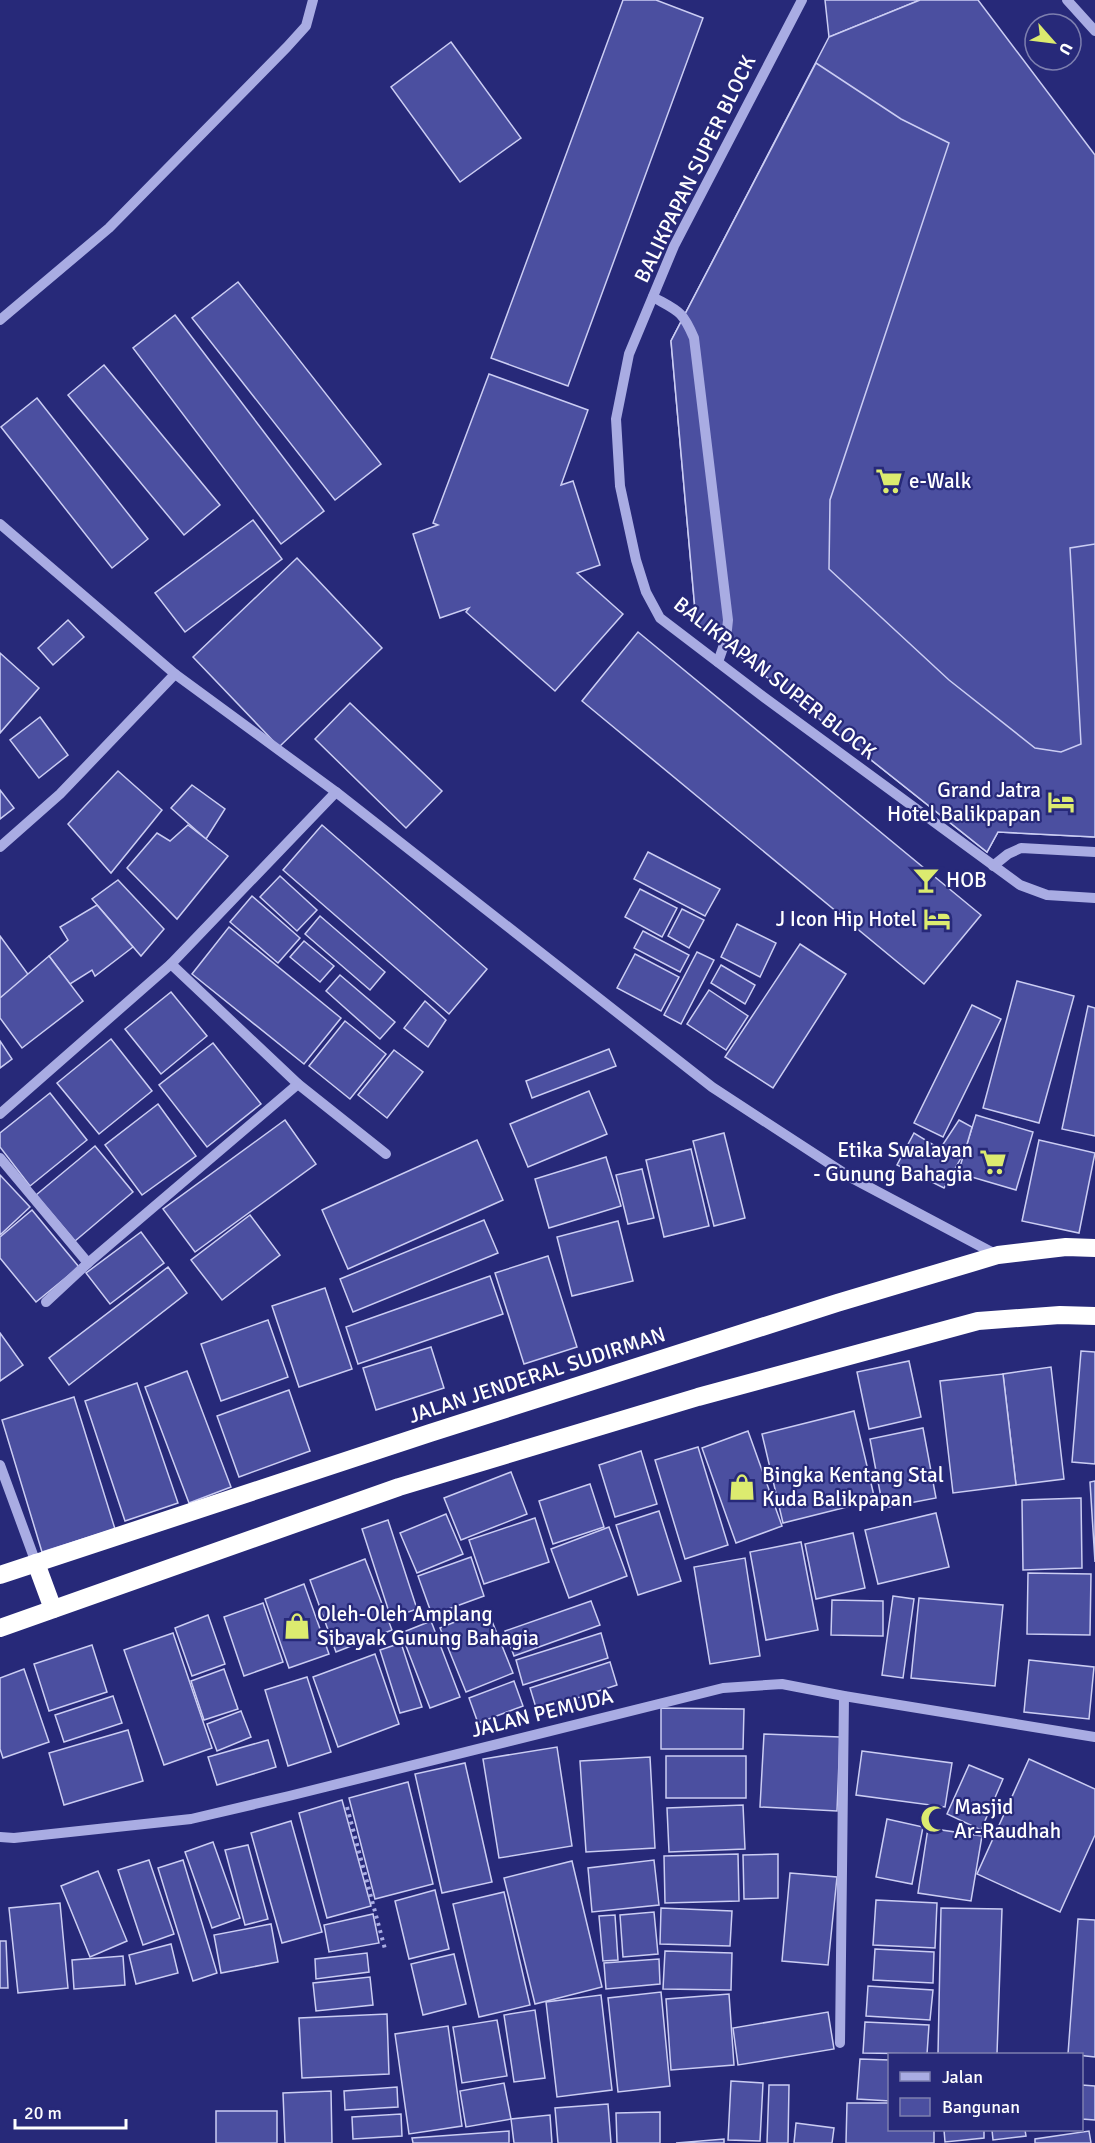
<svg xmlns="http://www.w3.org/2000/svg" width="1095" height="2143" viewBox="0 0 1095 2143" font-family="Signika,sans-serif">
<style>
.building{fill:#4b4fa0;stroke:#cbcdf3;stroke-width:1.5}
.lines{fill:none;stroke-linecap:round;stroke-linejoin:round}
.path{stroke:#a9ace3;stroke-width:4;stroke-dasharray:3 4.5;stroke-linecap:butt}
.minor{stroke:#a9ace3;stroke-width:10}
.highway{stroke:#fff;stroke-width:18}
.labels{text-anchor:middle;stroke-width:4.5;stroke-linejoin:round;paint-order:stroke}
.street-label{font-size:21px;fill:#fff;stroke:#272979}
.poi-label{font-size:21px;fill:#fff;stroke:#272979;text-anchor:start}
</style>
<rect width="100%" height="100%" fill="#272979"/>
<!-- building -->
<g class="building">
<polygon points="623,0 656,0 703,18 568,386 491,358"/>
<polygon points="825,0 920,0 829,37"/>
<polygon points="920,0 978,0 1095,155 1095,837 998,832 987,852 696,621 671,341 829,37"/>
<polygon points="451,42 521,138 460,182 391,87"/>
<polygon points="816,63 901,119 949,143 830,500 829,569 949,680 1035,748 1061,752 1081,744 1070,548 1095,544 1095,837 998,832 987,852 696,621 671,341"/>
<polygon points="238,282 381,464 335,500 192,318"/>
<polygon points="175,315 324,511 281,544 133,348"/>
<polygon points="104,365 220,505 184,535 68,395"/>
<polygon points="489,374 588,410 561,485 573,481 600,565 577,573 623,614 555,691 466,612 469,608 440,618 413,534 438,525 433,523"/>
<polygon points="37,398 148,539 112,568 1,427"/>
<polygon points="253,520 282,559 185,632 155,593"/>
<polygon points="297,558 382,648 279,747 193,657"/>
<polygon points="68,620 84,637 53,665 38,648"/>
<polygon points="638,632 981,915 924,984 582,701"/>
<polygon points="0,653 39,688 0,733"/>
<polygon points="350,703 442,791 406,828 315,739"/>
<polygon points="40,717 68,755 39,778 10,740"/>
<polygon points="118,771 162,810 111,873 68,824"/>
<polygon points="192,785 225,809 206,839 171,808"/>
<polygon points="0,790 14,808 0,819"/>
<polygon points="188,825 228,856 177,919 127,868 157,833 170,841"/>
<polygon points="322,825 487,969 449,1014 283,870"/>
<polygon points="648,852 720,889 705,916 634,879"/>
<polygon points="280,876 317,910 297,931 260,897"/>
<polygon points="118,880 164,929 141,956 92,899"/>
<polygon points="640,889 677,908 662,937 625,917"/>
<polygon points="252,896 300,938 278,963 230,922"/>
<polygon points="97,905 133,947 95,976 92,970 70,984 49,956 68,940 60,927"/>
<polygon points="682,909 704,920 689,948 668,936"/>
<polygon points="320,916 385,972 370,990 305,934"/>
<polygon points="737,924 776,943 760,977 721,957"/>
<polygon points="229,927 341,1018 304,1064 192,974"/>
<polygon points="643,931 689,955 680,972 634,948"/>
<polygon points="0,936 30,977 0,999"/>
<polygon points="304,941 334,966 320,982 290,957"/>
<polygon points="800,944 846,974 773,1088 725,1057"/>
<polygon points="697,952 714,960 681,1024 664,1015"/>
<polygon points="635,954 679,977 661,1011 617,988"/>
<polygon points="49,956 83,1001 22,1048 0,1018 0,998"/>
<polygon points="721,965 755,985 745,1004 711,983"/>
<polygon points="340,975 395,1022 380,1039 326,991"/>
<polygon points="1017,981 1074,996 1039,1123 983,1108"/>
<polygon points="709,990 748,1016 726,1050 687,1024"/>
<polygon points="171,992 207,1036 161,1074 125,1029"/>
<polygon points="425,1001 446,1020 428,1047 404,1028"/>
<polygon points="972,1005 1001,1019 943,1137 914,1123"/>
<polygon points="1088,1006 1095,1008 1095,1136 1062,1129"/>
<polygon points="345,1021 386,1054 350,1099 309,1066"/>
<polygon points="111,1039 152,1091 99,1134 57,1083"/>
<polygon points="0,1041 12,1059 0,1068"/>
<polygon points="213,1043 261,1104 207,1147 159,1085"/>
<polygon points="609,1049 616,1066 532,1098 526,1081"/>
<polygon points="394,1050 423,1072 387,1118 358,1095"/>
<polygon points="589,1091 607,1134 528,1167 510,1124"/>
<polygon points="50,1093 87,1140 30,1186 0,1147 0,1133"/>
<polygon points="158,1104 196,1156 142,1195 105,1145"/>
<polygon points="976,1115 1033,1132 1016,1190 958,1173"/>
<polygon points="285,1120 316,1164 195,1252 163,1209"/>
<polygon points="959,1120 972,1127 965,1151 944,1188 897,1165 914,1133 940,1149"/>
<polygon points="724,1133 745,1218 714,1226 693,1141"/>
<polygon points="477,1140 503,1200 348,1269 322,1210"/>
<polygon points="1039,1140 1095,1153 1079,1233 1022,1221"/>
<polygon points="95,1146 133,1192 75,1241 36,1195"/>
<polygon points="691,1149 709,1226 664,1237 646,1160"/>
<polygon points="606,1157 621,1206 549,1228 535,1179"/>
<polygon points="642,1169 654,1218 628,1224 616,1175"/>
<polygon points="0,1175 30,1207 0,1235"/>
<polygon points="32,1210 79,1267 36,1302 0,1258 0,1237"/>
<polygon points="250,1215 280,1255 222,1300 191,1260"/>
<polygon points="484,1220 498,1253 353,1312 340,1279"/>
<polygon points="618,1221 633,1281 572,1296 557,1237"/>
<polygon points="141,1232 164,1263 110,1304 86,1273"/>
<polygon points="548,1256 577,1347 524,1364 495,1273"/>
<polygon points="168,1267 187,1293 69,1385 49,1358"/>
<polygon points="490,1276 503,1314 358,1364 346,1327"/>
<polygon points="325,1288 352,1369 299,1387 272,1306"/>
<polygon points="268,1320 288,1377 221,1401 201,1344"/>
<polygon points="0,1333 23,1365 0,1381"/>
<polygon points="431,1347 444,1388 376,1410 363,1368"/>
<polygon points="1081,1351 1095,1352 1095,1464 1072,1462"/>
<polygon points="909,1361 921,1417 869,1429 857,1372"/>
<polygon points="1051,1367 1064,1479 1016,1485 1003,1374"/>
<polygon points="187,1371 231,1487 189,1503 145,1387"/>
<polygon points="1003,1374 1016,1485 953,1493 940,1381"/>
<polygon points="137,1383 178,1503 125,1521 85,1401"/>
<polygon points="289,1390 310,1451 239,1477 217,1416"/>
<polygon points="74,1397 115,1529 42,1552 2,1420"/>
<polygon points="854,1411 875,1500 783,1523 762,1434"/>
<polygon points="923,1428 936,1498 883,1508 870,1439"/>
<polygon points="748,1431 782,1526 736,1543 702,1448"/>
<polygon points="698,1447 728,1545 685,1559 655,1460"/>
<polygon points="641,1451 657,1504 615,1517 599,1465"/>
<polygon points="511,1472 527,1514 461,1540 444,1498"/>
<polygon points="1095,1481 1095,1562 1090,1482"/>
<polygon points="590,1484 604,1527 553,1544 539,1501"/>
<polygon points="1081,1498 1082,1568 1023,1570 1022,1500"/>
<polygon points="659,1511 681,1581 638,1595 616,1525"/>
<polygon points="936,1513 949,1567 878,1584 865,1530"/>
<polygon points="446,1514 463,1554 417,1573 400,1533"/>
<polygon points="535,1518 549,1562 484,1584 469,1540"/>
<polygon points="388,1520 417,1609 391,1618 362,1529"/>
<polygon points="609,1527 627,1576 569,1598 551,1549"/>
<polygon points="853,1533 865,1588 816,1599 805,1544"/>
<polygon points="801,1542 818,1630 766,1640 750,1552"/>
<polygon points="471,1557 484,1596 432,1615 418,1576"/>
<polygon points="745,1558 760,1656 710,1664 694,1567"/>
<polygon points="365,1559 392,1630 336,1652 310,1580"/>
<polygon points="1028,1573 1091,1574 1090,1635 1027,1634"/>
<polygon points="304,1584 329,1654 289,1668 265,1599"/>
<polygon points="893,1596 914,1599 903,1678 882,1675"/>
<polygon points="919,1598 1003,1605 995,1686 911,1678"/>
<polygon points="832,1600 883,1601 883,1636 831,1635"/>
<polygon points="591,1601 600,1625 514,1656 505,1631"/>
<polygon points="263,1603 283,1662 244,1676 224,1617"/>
<polygon points="487,1609 513,1673 466,1692 440,1628"/>
<polygon points="208,1615 225,1664 192,1676 175,1628"/>
<polygon points="431,1621 460,1697 430,1708 401,1633"/>
<polygon points="173,1633 212,1748 164,1765 124,1650"/>
<polygon points="601,1633 608,1658 523,1685 516,1660"/>
<polygon points="401,1643 422,1707 400,1713 380,1650"/>
<polygon points="92,1645 107,1692 49,1711 34,1664"/>
<polygon points="375,1654 399,1724 338,1747 313,1677"/>
<polygon points="1029,1660 1094,1667 1089,1719 1024,1712"/>
<polygon points="610,1662 617,1685 537,1711 530,1688"/>
<polygon points="24,1669 49,1742 3,1758 0,1749 0,1678"/>
<polygon points="224,1669 238,1709 204,1720 191,1681"/>
<polygon points="307,1677 331,1752 288,1766 265,1690"/>
<polygon points="514,1681 523,1706 478,1723 469,1698"/>
<polygon points="113,1696 122,1723 64,1742 55,1715"/>
<polygon points="661,1708 744,1709 743,1749 661,1749"/>
<polygon points="241,1711 251,1737 217,1751 207,1724"/>
<polygon points="128,1730 143,1781 64,1805 49,1753"/>
<polygon points="764,1734 840,1737 837,1811 760,1807"/>
<polygon points="268,1740 276,1767 217,1785 208,1757"/>
<polygon points="557,1747 572,1846 499,1858 483,1759"/>
<polygon points="862,1751 952,1763 945,1807 856,1795"/>
<rect x="666" y="1756" width="80" height="42"/>
<polygon points="650,1757 655,1848 586,1852 580,1761"/>
<polygon points="1029,1759 1095,1789 1095,1835 1060,1912 977,1874"/>
<polygon points="465,1763 492,1882 442,1893 415,1774"/>
<polygon points="969,1765 1003,1779 981,1830 947,1814"/>
<polygon points="408,1782 433,1884 375,1899 349,1798"/>
<polygon points="342,1800 371,1906 327,1918 299,1813"/>
<polygon points="743,1805 745,1849 669,1852 667,1808"/>
<polygon points="887,1819 923,1827 912,1884 876,1877"/>
<polygon points="291,1821 322,1932 282,1943 251,1833"/>
<polygon points="928,1828 982,1836 971,1901 918,1893"/>
<polygon points="213,1842 240,1918 212,1928 185,1852"/>
<polygon points="248,1845 268,1919 245,1925 225,1850"/>
<polygon points="738,1854 739,1901 665,1903 664,1856"/>
<polygon points="778,1854 778,1898 744,1899 743,1855"/>
<polygon points="149,1860 174,1934 143,1945 118,1870"/>
<polygon points="183,1860 217,1973 193,1981 158,1868"/>
<polygon points="654,1860 659,1905 592,1912 588,1868"/>
<polygon points="572,1861 602,1987 535,2004 504,1878"/>
<polygon points="98,1871 127,1941 90,1957 61,1886"/>
<polygon points="790,1873 837,1877 828,1965 782,1961"/>
<polygon points="435,1890 449,1949 409,1959 395,1901"/>
<polygon points="504,1892 530,2005 479,2017 453,1904"/>
<polygon points="876,1900 937,1903 935,1948 873,1945"/>
<polygon points="60,1903 68,1988 18,1993 9,1908"/>
<polygon points="661,1908 732,1911 730,1946 660,1944"/>
<polygon points="941,1908 1002,1909 997,2054 938,2054"/>
<polygon points="654,1912 658,1954 623,1957 620,1915"/>
<polygon points="373,1914 379,1943 329,1952 324,1925"/>
<polygon points="615,1915 618,1960 603,1961 599,1916"/>
<polygon points="1078,1919 1095,1920 1095,2057 1068,2054"/>
<polygon points="271,1924 278,1962 221,1973 214,1935"/>
<polygon points="0,1941 6,1941 8,1988 0,1988"/>
<polygon points="171,1944 178,1973 136,1984 129,1955"/>
<polygon points="875,1949 934,1952 933,1983 873,1980"/>
<polygon points="665,1951 732,1953 731,1990 663,1989"/>
<polygon points="367,1953 369,1972 316,1979 315,1959"/>
<polygon points="454,1954 466,2004 423,2015 411,1964"/>
<polygon points="123,1956 125,1985 74,1989 72,1960"/>
<polygon points="659,1959 660,1984 606,1989 604,1963"/>
<polygon points="370,1977 373,2005 316,2011 313,1983"/>
<polygon points="868,1986 933,1990 930,2020 866,2016"/>
<polygon points="661,1992 670,2086 618,2092 608,1998"/>
<polygon points="729,1994 734,2065 671,2070 666,1999"/>
<polygon points="601,1995 612,2090 557,2097 546,2002"/>
<polygon points="535,2010 545,2078 514,2082 504,2015"/>
<polygon points="828,2012 834,2049 738,2065 733,2028"/>
<polygon points="387,2014 389,2074 302,2078 299,2018"/>
<polygon points="497,2020 507,2076 462,2083 453,2027"/>
<polygon points="865,2022 929,2025 927,2054 863,2053"/>
<polygon points="448,2026 462,2126 409,2134 395,2034"/>
<polygon points="860,2059 890,2060 890,2101 857,2099"/>
<polygon points="731,2081 763,2083 760,2141 728,2140"/>
<polygon points="504,2083 511,2119 466,2127 460,2091"/>
<polygon points="769,2085 789,2085 788,2143 767,2143"/>
<polygon points="1082,2085 1095,2086 1095,2120 1082,2119"/>
<polygon points="397,2087 398,2107 345,2110 344,2091"/>
<polygon points="331,2091 332,2143 285,2143 283,2093"/>
<polygon points="847,2103 890,2103 890,2130 934,2130 934,2143 846,2143"/>
<polygon points="608,2104 611,2143 558,2143 555,2108"/>
<rect x="216" y="2111" width="61" height="32"/>
<polygon points="660,2112 660,2143 617,2143 616,2113"/>
<polygon points="401,2114 402,2136 353,2139 352,2117"/>
<polygon points="550,2115 552,2143 514,2143 511,2119"/>
<polygon points="796,2123 834,2128 832,2143 794,2143"/>
<polygon points="944,2130 984,2130 984,2138 945,2142"/>
<polygon points="992,2130 1025,2130 1026,2136 993,2140"/>
<polygon points="509,2131 509,2143 413,2143 412,2138"/>
<polygon points="1089,2131 1091,2143 1035,2143 1035,2139"/>
<polygon points="724,2139 724,2143 676,2143"/>
</g>
<g class="lines">
<!-- path -->
<polyline class="path" points="347,1807 385,1949"/>
<!-- minor -->
<g class="minor">
<polyline points="802,0 674,246 629,354 616,419 620,486 636,560 646,592 660,618 765,698 1020,885 1047,895 1095,898"/>
<polyline points="1067,0 1095,31"/>
<path d="M653,297C678,311 682,310 694,338L728,620L726,639L718,662"/>
<polyline points="0,320 109,228 287,47 306,26 313,0"/>
<polyline points="0,524 175,674 336,792 712,1087 850,1177 997,1255"/>
<polyline points="0,847 60,794 175,674"/>
<polyline points="993,866 1008,854 1021,848 1095,852"/>
<polyline points="171,964 298,1084 386,1154"/>
<polyline points="0,1114 171,964 336,792"/>
<polyline points="0,1158 88,1263"/>
<polyline points="46,1302 88,1263 298,1084"/>
<polyline points="0,1465 36,1563"/>
<polyline points="0,1837 14,1838 191,1819 289,1796 723,1688 782,1684 844,1696 1095,1737"/>
<polyline points="840,2043 844,1696"/>
</g>
<!-- highway -->
<g class="highway">
<polyline points="36,1563 53,1609"/>
<polyline points="0,1575 430,1433 837,1303 998,1255 1066,1247 1095,1248"/>
<polyline points="0,1628 399,1487 698,1397 978,1321 1060,1315 1095,1316"/>
</g>
</g>
<!-- icons -->
<defs>
<symbol id="supermarket-bare" viewBox="-9 -9 18 18"><path d="M-6-5.5h2.5l.6 2H6L4.5 2H-2.5L-4.4-4H-6ZM-1.5 3.2a1.3 1.3 0 1 0 .1 0ZM3 3.2a1.3 1.3 0 1 0 .1 0Z" fill="#dceb6f" stroke="#272979" stroke-width="2.5" paint-order="stroke"/></symbol>
<symbol id="hotel-bare" viewBox="-9 -9 18 18"><path d="M-6-4.5h1.5V1H6V5H4.5V3h-9V5H-6ZM-4 0a1.8 1.8 0 1 1 3.6 0ZM.5 0V-2.5h3Q6-2.5 6 0Z" fill="#dceb6f" stroke="#272979" stroke-width="2.5" paint-order="stroke"/></symbol>
<symbol id="bar-bare" viewBox="-9 -9 18 18"><path d="M-6-5H6L.8 .8V4.5H3.5V6h-7V4.5H-.8V.8Z" fill="#dceb6f" stroke="#272979" stroke-width="2.5" paint-order="stroke"/></symbol>
<symbol id="shop-bare" viewBox="-9 -9 18 18"><path d="M-5-2.5h2.3a2.7 3.5 0 0 1 5.4 0H5L5.5 6h-11ZM-1.5-2.5h3a1.5 2.3 0 0 0-3 0Z" fill="#dceb6f" stroke="#272979" stroke-width="2.5" paint-order="stroke"/></symbol>
<symbol id="mosque-bare" viewBox="-9 -9 18 18"><path d="M3.5-4.9A6 6 0 1 0 3.5 4.9A5 5 0 1 1 3.5-4.9Z" fill="#dceb6f" stroke="#272979" stroke-width="2.5" paint-order="stroke"/></symbol>
</defs>
<g fill-rule="evenodd">
<use href="#supermarket-bare" x="870" y="462" width="38" height="38"/>
<use href="#hotel-bare" x="1042" y="783" width="38" height="38"/>
<use href="#bar-bare" x="907" y="861" width="38" height="38"/>
<use href="#hotel-bare" x="918" y="900" width="38" height="38"/>
<use href="#supermarket-bare" x="974" y="1143" width="38" height="38"/>
<use href="#shop-bare" x="723" y="1468" width="38" height="38"/>
<use href="#shop-bare" x="278" y="1607" width="38" height="38"/>
<use href="#mosque-bare" x="915" y="1800" width="38" height="38"/>
</g>
<g class="labels">
<!-- street labels -->
<g class="street-label">
<text transform="translate(695 169) rotate(-64)" y="7">BALIKPAPAN SUPER BLOCK</text>
<text transform="translate(775 678) rotate(38)" y="7">BALIKPAPAN SUPER BLOCK</text>
<text transform="translate(537 1375) rotate(-18)" y="7">JALAN JENDERAL SUDIRMAN</text>
<text transform="translate(542 1713) rotate(-14)" y="7">JALAN PEMUDA</text>
</g>
<!-- poi labels -->
<g class="poi-label">
<text x="909" y="488">e-Walk</text>
<text x="1041" y="797" text-anchor="end">Grand Jatra<tspan x="1041" dy="24">Hotel Balikpapan</tspan></text>
<text x="946" y="887">HOB</text>
<text x="917" y="926" text-anchor="end">J Icon Hip Hotel</text>
<text x="973" y="1157" text-anchor="end">Etika Swalayan<tspan x="973" dy="24">- Gunung Bahagia</tspan></text>
<text x="762" y="1482">Bingka Kentang Stal<tspan x="762" dy="24">Kuda Balikpapan</tspan></text>
<text x="317" y="1621">Oleh-Oleh Amplang<tspan x="317" dy="24">Sibayak Gunung Bahagia</tspan></text>
<text x="954" y="1814">Masjid<tspan x="954" dy="24">Ar-Raudhah</tspan></text>
</g>
</g>
<!-- legend -->
<rect x="888" y="2053" width="195" height="78" fill="#272979" stroke="#7d7faf" stroke-width="1.5"/>
<rect x="900" y="2072" width="30" height="9" fill="#a9ace3" stroke="#7d7faf" stroke-width="1.5"/>
<text x="942" y="2083" font-size="18" fill="#ffffff">Jalan</text>
<rect x="900" y="2098" width="30" height="18" fill="#4b4fa0" stroke="#7d7faf" stroke-width="1.5"/>
<text x="942" y="2113" font-size="18" fill="#ffffff">Bangunan</text>
<!-- north arrow -->
<g transform="translate(1053 42) rotate(118)"><circle r="28" fill="#272979" stroke="#7d7faf" stroke-width="1.5"/>
<path d="M0-4.5L10 22L0 15L-10 22Z" fill="#dceb6f"/>
<text y="-9" font-size="16" font-weight="bold" text-anchor="middle" fill="#ffffff">U</text>
</g>
<!-- scale -->
<path d="M15 2119v9h111v-9" fill="none" stroke="#ffffff" stroke-width="3"/>
<text x="24" y="2119" font-size="18" fill="#ffffff" stroke="#272979" stroke-width="4.5" paint-order="stroke">20 m</text>
</svg>
